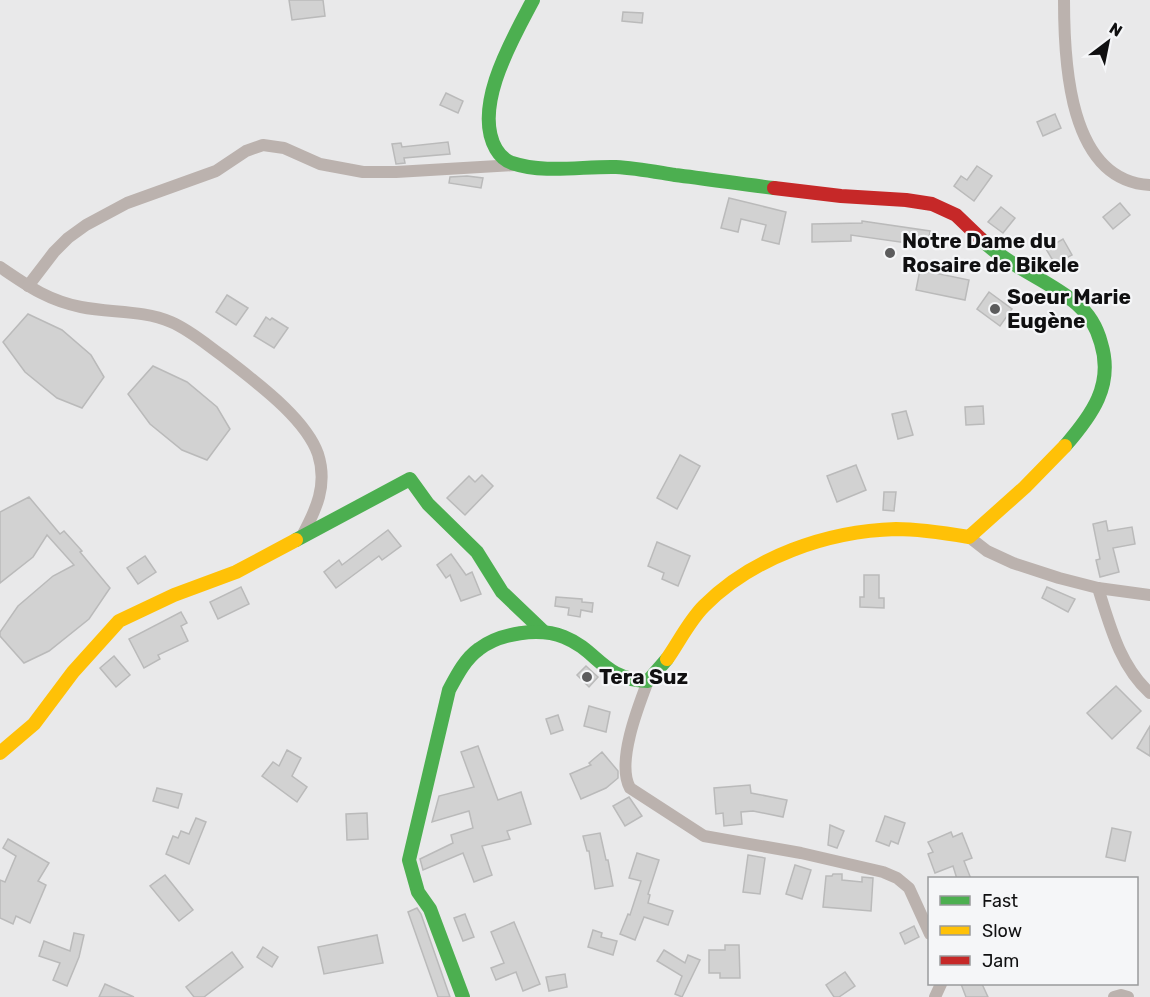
<svg xmlns="http://www.w3.org/2000/svg" width="1150" height="997" viewBox="0 0 1150 997" font-family="Rubik,sans-serif">
<style>
.building{fill:#d2d2d2;stroke:#bababa;stroke-width:1.5}
.lines{fill:none;stroke-linecap:round;stroke-linejoin:round}
.street{stroke:#bbb2ae;stroke-width:12}
.fast{stroke:#4caf50;stroke-width:14}
.slow{stroke:#ffc107;stroke-width:14}
.jam{stroke:#c62828;stroke-width:14}
.poi-dot{fill:#5c5c5d;stroke:#f5f6f8;stroke-width:2}
.labels{text-anchor:middle;stroke-width:4.5;stroke-linejoin:round;paint-order:stroke}
.poi-label{font-size:21px;font-weight:bold;fill:#101011;stroke:#f5f6f8;text-anchor:start}
</style>
<rect width="100%" height="100%" fill="#e9e9ea"/>
<!-- building -->
<g class="building">
<polygon points="289,0 323,0 325,16 292,20"/>
<polygon points="623,12 643,13 642,23 622,21"/>
<polygon points="446,93 463,101 458,113 440,105"/>
<polygon points="1055,114 1061,128 1043,136 1037,122"/>
<polygon points="448,142 450,154 404,158 405,163 396,164 392,144 401,143 402,147"/>
<polygon points="977,166 992,176 974,201 954,186 961,176 967,180"/>
<polygon points="467,176 483,178 481,188 449,183 450,177"/>
<polygon points="729,198 786,212 779,244 762,240 766,225 741,219 738,232 721,228"/>
<polygon points="1120,203 1130,215 1113,229 1103,217"/>
<polygon points="1001,207 1015,218 1003,233 988,222"/>
<polygon points="862,221 930,231 928,246 851,235 851,241 812,242 812,224 862,223"/>
<polygon points="1063,239 1072,255 1055,264 1046,249"/>
<polygon points="920,270 969,280 965,300 916,290"/>
<polygon points="989,292 1012,309 1000,326 977,309"/>
<polygon points="227,295 248,308 236,325 216,312"/>
<polygon points="28,314 62,330 91,355 104,377 82,408 57,398 25,372 3,342"/>
<polygon points="266,317 270,320 272,318 288,328 274,348 254,336"/>
<polygon points="153,366 187,382 217,407 230,429 207,460 182,450 150,424 128,394"/>
<polygon points="983,406 984,424 966,425 965,407"/>
<polygon points="906,411 913,435 898,439 892,414"/>
<polygon points="680,455 700,466 677,509 657,498"/>
<polygon points="856,465 866,490 837,502 827,476"/>
<polygon points="482,475 493,486 465,515 447,498 469,476 475,482"/>
<polygon points="884,492 896,492 894,511 883,510"/>
<polygon points="29,497 60,534 64,531 82,551 80,552 110,588 89,619 49,651 24,663 0,636 0,632 18,606 53,576 74,565 47,535 33,557 0,583 0,512"/>
<polygon points="1106,521 1108,531 1132,527 1135,544 1113,548 1119,572 1100,577 1096,560 1100,559 1093,524"/>
<polygon points="388,530 401,546 382,560 379,556 336,588 324,572 339,560 342,565"/>
<polygon points="657,542 690,556 678,586 662,579 664,573 648,566"/>
<polygon points="451,554 466,575 472,572 481,594 461,601 450,575 446,578 437,565"/>
<polygon points="145,556 156,572 138,584 127,568"/>
<polygon points="864,575 879,575 879,598 884,598 884,608 860,607 860,597 864,597"/>
<polygon points="241,587 249,604 218,619 210,602"/>
<polygon points="1047,587 1075,599 1068,612 1042,598"/>
<polygon points="556,597 582,599 582,602 593,603 592,612 581,610 580,617 568,615 569,608 555,606"/>
<polygon points="181,612 187,623 181,626 188,641 158,655 160,659 144,668 129,639"/>
<polygon points="114,656 130,675 116,687 100,668"/>
<polygon points="586,666 598,677 589,687 577,675"/>
<polygon points="1116,686 1141,711 1112,739 1087,713"/>
<polygon points="589,706 610,712 606,732 584,726"/>
<polygon points="558,715 563,730 551,734 546,719"/>
<polygon points="1150,726 1150,756 1137,748"/>
<polygon points="478,746 498,800 521,792 531,824 507,831 510,839 482,846 492,875 474,882 463,853 423,870 420,859 453,843 451,835 473,828 469,811 432,822 439,796 474,787 461,752"/>
<polygon points="287,750 301,758 292,776 307,787 297,802 262,776 273,762 279,766"/>
<polygon points="602,752 618,771 618,778 606,788 581,799 570,774 591,765 589,763"/>
<polygon points="750,785 751,793 787,800 783,817 753,811 741,812 742,824 724,826 723,813 716,814 714,788"/>
<polygon points="157,788 182,794 178,808 153,801"/>
<polygon points="629,797 642,816 625,826 613,806"/>
<polygon points="367,813 368,839 347,840 346,814"/>
<polygon points="885,816 905,823 898,844 891,841 889,846 876,841"/>
<polygon points="196,818 206,822 189,864 166,854 173,836 178,838 181,831 189,834"/>
<polygon points="830,825 844,831 837,848 828,845"/>
<polygon points="1112,828 1131,832 1125,861 1106,857"/>
<polygon points="951,832 953,837 962,833 972,858 964,861 971,879 957,879 953,866 935,873 928,854 933,852 928,842"/>
<polygon points="600,833 606,860 608,860 613,886 595,889 589,851 587,851 583,836"/>
<polygon points="8,839 49,863 38,881 46,885 30,923 16,916 13,924 0,918 0,880 5,882 16,856 3,848"/>
<polygon points="637,853 659,860 648,894 650,895 648,903 673,911 668,925 644,917 635,940 620,934 628,914 630,915 641,881 629,878"/>
<polygon points="748,855 765,858 760,894 743,892"/>
<polygon points="795,865 811,870 802,899 786,894"/>
<polygon points="833,874 842,874 842,880 862,882 862,877 873,878 871,911 823,907 826,876 832,876"/>
<polygon points="165,875 193,910 179,921 150,886"/>
<polygon points="417,908 421,914 450,997 438,997 408,912"/>
<polygon points="465,914 474,937 463,941 454,918"/>
<polygon points="514,922 540,984 523,991 516,972 496,980 491,968 504,963 491,932"/>
<polygon points="914,926 919,937 905,944 900,933"/>
<polygon points="593,930 602,933 601,937 617,941 613,955 588,947"/>
<polygon points="74,933 84,935 79,957 67,986 53,980 60,963 39,956 44,941 70,951"/>
<polygon points="377,935 383,963 324,974 318,947"/>
<polygon points="725,945 739,945 740,978 720,978 720,973 709,973 709,950 725,950"/>
<polygon points="263,947 278,957 272,967 257,957"/>
<polygon points="664,950 685,963 688,955 700,960 682,997 675,994 682,976 657,961"/>
<polygon points="232,952 243,967 204,997 194,997 186,987"/>
<polygon points="845,972 855,986 839,997 834,997 826,985"/>
<polygon points="565,974 567,987 549,991 546,977"/>
<polygon points="105,984 134,997 99,997"/>
<polygon points="961,984 982,984 988,997 966,997"/>
</g>
<g class="lines">
<!-- street -->
<g class="street">
<path d="M1064,0C1064,61 1068,181 1150,185"/>
<path d="M0,267C28,286 47,300 81,307C111,313 143,310 171,322C190,330 207,345 224,357C254,381 305,417 318,454C328,485 316,510 302,536"/>
<polyline points="28,286 54,252 68,238 86,225 127,203 216,171 246,151 263,145 284,148 320,164 363,172 396,172 515,165"/>
<polyline points="969,537 987,551 1013,563 1059,578 1098,588 1150,595"/>
<path d="M1098,588C1110,626 1120,666 1150,693"/>
<path d="M648,681C638,707 616,763 630,788L704,836L801,853L883,872L897,878L909,888L930,934"/>
<polyline points="935,997 941,984"/>
<polyline points="1114,997 1121,995 1128,997"/>
</g>
<!-- fast -->
<g class="fast">
<path d="M533,0C513,38 472,107 496,149C500,156 504,160 512,163C545,174 583,166 616,167C636,168 656,172 675,175C708,179 741,184 774,188"/>
<path d="M981,239C1009,267 1047,279 1077,304C1089,314 1097,328 1101,343C1114,385 1092,415 1065,446"/>
<polyline points="296,540 410,479 428,504 477,552 502,592 544,632"/>
<path d="M463,997L430,909L418,892L409,860L449,690C457,675 465,659 479,649C500,633 539,627 564,637C599,651 601,679 648,681L667,659"/>
</g>
<!-- slow -->
<g class="slow">
<path d="M667,659C679,642 689,621 704,606C753,557 827,531 896,529C920,529 945,533 969,537L1025,487L1065,446"/>
<polyline points="0,753 34,724 73,672 119,621 174,595 236,572 296,540"/>
</g>
<!-- jam -->
<polyline class="jam" points="774,188 841,196 906,200 932,204 956,215 981,239"/>
</g>
<!-- markers -->
<g class="poi-dot">
<circle cx="890" cy="253" r="6"/>
<circle cx="995" cy="309" r="6"/>
<circle cx="587" cy="677" r="6"/>
</g>
<g class="labels">
<!-- poi labels -->
<g class="poi-label">
<text x="902" y="248">Notre Dame du<tspan x="902" dy="24">Rosaire de Bikele</tspan></text>
<text x="1007" y="304">Soeur Marie<tspan x="1007" dy="24">Eugène</tspan></text>
<text x="599" y="684">Tera Suz</text>
</g>
</g>
<!-- legend -->
<rect x="928" y="877" width="210" height="108" fill="#f5f6f8" stroke="#999a9c" stroke-width="1.5"/>
<rect x="940" y="896" width="30" height="9" fill="#4caf50" stroke="#999a9c" stroke-width="1.5"/>
<text x="982" y="907" font-size="18" fill="#101011">Fast</text>
<rect x="940" y="926" width="30" height="9" fill="#ffc107" stroke="#999a9c" stroke-width="1.5"/>
<text x="982" y="937" font-size="18" fill="#101011">Slow</text>
<rect x="940" y="956" width="30" height="9" fill="#c62828" stroke="#999a9c" stroke-width="1.5"/>
<text x="982" y="967" font-size="18" fill="#101011">Jam</text>
<!-- north arrow -->
<g transform="translate(1108 42) rotate(32)" stroke="#f5f6f8" stroke-width="4.5" paint-order="stroke">
<path d="M0-4.5L10 22L0 15L-10 22Z" fill="#101011"/>
<text y="-9" font-size="16" font-weight="bold" text-anchor="middle" fill="#101011">N</text>
</g>
</svg>
